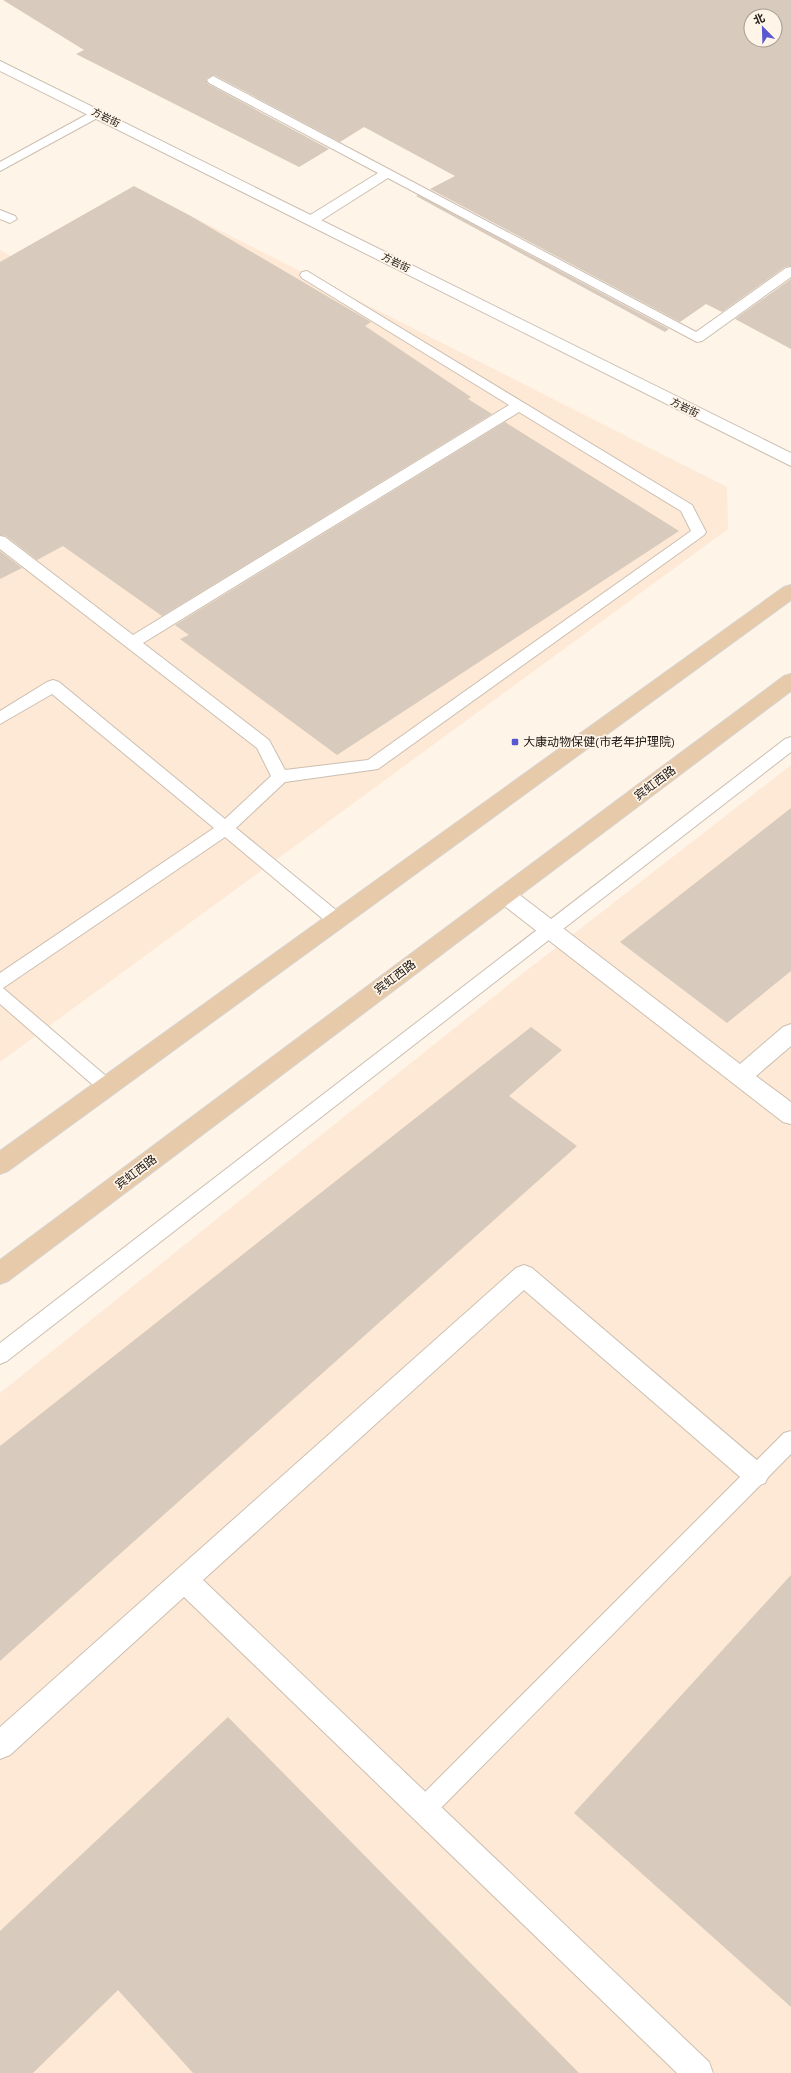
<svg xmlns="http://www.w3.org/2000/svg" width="791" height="2073" viewBox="0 0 791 2073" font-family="'IBM Plex Sans','Noto Sans SC',sans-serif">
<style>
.built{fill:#fde9d5}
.building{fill:#d8cabc;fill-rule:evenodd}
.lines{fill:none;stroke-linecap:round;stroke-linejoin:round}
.lane-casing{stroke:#ccbfb1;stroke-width:2}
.street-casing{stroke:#ccbfb1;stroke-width:2}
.primary-casing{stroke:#d6d5d4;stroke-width:2}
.lane{fill:#fff;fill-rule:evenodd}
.street{fill:#fff;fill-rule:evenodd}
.primary{fill:#e7caaa;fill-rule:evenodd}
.poi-dot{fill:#5859d0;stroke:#fff4e8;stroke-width:1.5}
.labels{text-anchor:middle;stroke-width:3.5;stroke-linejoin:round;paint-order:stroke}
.far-street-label{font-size:10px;fill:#1c1712;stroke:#fff4e8}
.poi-label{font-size:12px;fill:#1c1712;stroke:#fff4e8;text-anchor:start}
.street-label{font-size:12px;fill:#1c1712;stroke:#fff4e8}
</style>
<rect width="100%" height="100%" fill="#fff4e8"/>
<!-- built -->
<g class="built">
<polygon points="189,215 727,487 728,529 0,1062 0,250 63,287"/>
<polygon points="791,765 791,2073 0,2073 0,1393 522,974"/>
</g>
<!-- building -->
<g class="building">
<path d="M3,0H791V266L785,267L722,312L706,304L680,322L430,189L455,176L364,127L340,142L214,75L206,79L208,84L329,149L299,167L76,54L84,50ZM751,16H775V40H751Z"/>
<polygon points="134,186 189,215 371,322 365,326 471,397 468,399 492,414 162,616 63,546 37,560 6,536 0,535 0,262"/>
<polygon points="418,195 669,329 665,332 416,196"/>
<polygon points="791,279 791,349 735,319"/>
<polygon points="505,422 679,531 337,755 180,639 189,635 175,625"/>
<polygon points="0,551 22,568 0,579"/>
<polygon points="791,808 791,971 727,1023 620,942"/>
<polygon points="531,1027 562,1050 509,1096 577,1146 0,1661 0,1446"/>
<polygon points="791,1575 791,2007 574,1813"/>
<polygon points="228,1717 579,2073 193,2073 118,1990 33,2073 0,2073 0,1931"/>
</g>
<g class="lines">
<defs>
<g id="lane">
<polygon points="213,76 696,332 786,268 791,267 791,277 702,341 697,342 388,178 317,223 307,223 305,220 307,217 378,173 209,83 207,80"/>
<polygon points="97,109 101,110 103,113 101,116 0,171 0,162"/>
<polygon points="0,210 15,216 17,219 10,223 0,219"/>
<path d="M307,271L692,505L706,532L704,535L378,769L285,782L236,828L342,915L345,920L342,925L336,927L330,925L225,837L3,988L113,1082L116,1087L113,1092L107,1094L101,1092L0,1004V973L214,828L52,694L0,724V711L47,682L53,680L59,682L225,819L271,776L257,748L0,549V536L5,537L133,635L509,405L302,278L300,275L302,272ZM519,412L681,511L691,531L368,760L285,770L269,740L143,643Z"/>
<polygon points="791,737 791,752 7,1361 0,1364 0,1343 785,739"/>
<polygon points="791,1431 791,1454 432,1817 424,1820 416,1817 413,1809 416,1801 784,1433"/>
</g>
<g id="street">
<polygon points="0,61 791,453 791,466 0,71"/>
<polygon points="505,887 512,889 740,1064 783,1027 791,1024 791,1046 756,1076 791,1102 791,1124 783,1122 498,901 495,895 498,889"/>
<polygon points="524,1265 532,1268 765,1467 769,1475 765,1483 756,1487 747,1483 524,1290 203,1580 709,2062 713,2073 677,2073 184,1597 10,1755 0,1759 0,1727 516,1268"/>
</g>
<g id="primary">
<polygon points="791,585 791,600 8,1171 0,1174 0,1151 784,587"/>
<polygon points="791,674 791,691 8,1281 0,1284 0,1260 784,676"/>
</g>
</defs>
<!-- lane casing -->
<use href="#lane" class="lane-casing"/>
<!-- street casing -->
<use href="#street" class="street-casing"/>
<!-- primary casing -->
<use href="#primary" class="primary-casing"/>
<!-- lane -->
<use href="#lane" class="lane"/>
<!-- street -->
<use href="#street" class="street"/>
<!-- primary -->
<use href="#primary" class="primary"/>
</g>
<!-- markers -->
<rect class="poi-dot" x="511" y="738" width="8" height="8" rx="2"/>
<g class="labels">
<!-- far-street labels -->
<g class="far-street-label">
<text transform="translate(106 117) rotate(27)" y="4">方岩街</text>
<text transform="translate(396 262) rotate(27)" y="4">方岩街</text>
<text transform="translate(685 407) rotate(27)" y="4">方岩街</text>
</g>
<!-- poi labels -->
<g class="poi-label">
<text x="523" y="746">大康动物保健(市老年护理院)</text>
</g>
<!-- street labels -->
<g class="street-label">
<text transform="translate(655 783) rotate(-37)" y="4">宾虹西路</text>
<text transform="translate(395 977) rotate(-37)" y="4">宾虹西路</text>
<text transform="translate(136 1172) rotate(-37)" y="4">宾虹西路</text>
</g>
</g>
<!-- north arrow -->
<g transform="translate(763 28) rotate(337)"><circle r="19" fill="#fff4e8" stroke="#a49c92"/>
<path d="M0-3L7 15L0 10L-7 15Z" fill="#5859d0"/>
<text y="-6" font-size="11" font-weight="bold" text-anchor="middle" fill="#1c1712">北</text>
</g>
</svg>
